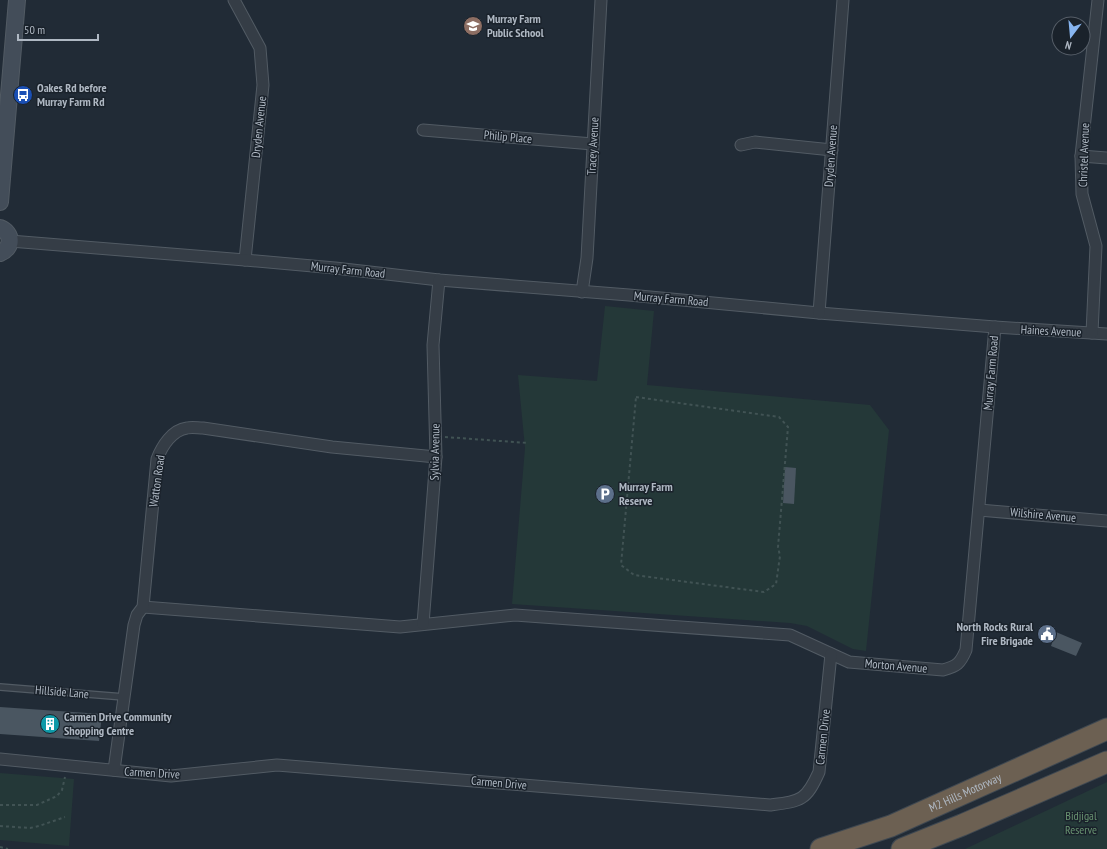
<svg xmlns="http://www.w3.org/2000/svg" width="1107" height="849" viewBox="0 0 1107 849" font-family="'PT Sans Narrow',sans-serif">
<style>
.green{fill:#243838}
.building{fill:#4a5661}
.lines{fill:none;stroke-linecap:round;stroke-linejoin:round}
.service-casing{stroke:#525b64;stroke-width:8}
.minor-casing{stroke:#525b64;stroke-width:13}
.secondary-casing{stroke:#525b64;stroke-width:18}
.motorway-casing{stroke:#3f4851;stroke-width:23}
.path{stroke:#415354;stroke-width:2;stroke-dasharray:3 3;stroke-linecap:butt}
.service{stroke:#353d46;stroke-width:5.5}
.minor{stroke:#353d46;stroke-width:11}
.secondary{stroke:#434d59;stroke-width:16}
.motorway{stroke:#6c6052;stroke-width:21}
.labels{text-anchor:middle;stroke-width:3;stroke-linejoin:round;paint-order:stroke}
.poi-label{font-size:12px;font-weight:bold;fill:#afb8c3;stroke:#1a222b;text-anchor:start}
.street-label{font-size:12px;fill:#afb8c3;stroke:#1a222b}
.park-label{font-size:12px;fill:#689270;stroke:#1a222b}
</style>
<rect width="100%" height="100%" fill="#212b36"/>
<!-- green -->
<g class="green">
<polygon points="605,306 654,311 647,385 870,405 889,430 866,651 853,649 807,626 790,623 512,604 525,448 518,375 597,381"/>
<polygon points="0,773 74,779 69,846 0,840"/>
<polygon points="1107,782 1107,849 965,849"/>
</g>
<!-- building -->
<g class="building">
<polygon points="785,467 796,468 794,504 783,503"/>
<polygon points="1056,632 1082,643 1076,656 1051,646"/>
<polygon points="0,707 102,714 99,741 0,734"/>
</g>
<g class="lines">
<defs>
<polyline id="service" points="0,687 124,697"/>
<g id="minor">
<polyline points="234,0 260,48 263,85 245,260"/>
<polyline points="423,130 593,144"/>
<polyline points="741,145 755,142 832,150"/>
<polyline points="1081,156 1107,158"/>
<polyline points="10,241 245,260 335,268 439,280 629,295 819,313 995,327 1107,334"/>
<polyline points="582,292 587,258 601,0"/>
<polyline points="819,313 843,0"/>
<polyline points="1092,333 1096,246 1082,194 1081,156 1098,0"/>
<polyline points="979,510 1107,521"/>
<path d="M143,607L400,627L515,615L790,635L849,662L943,670C957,666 960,664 966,650L995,327"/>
<polyline points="423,624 436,457 433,345 439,280"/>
<path d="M0,759L171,776L277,765L770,805C801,801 806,801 819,772L831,654"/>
<path d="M114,770L134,625L137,615L143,607L157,459C162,446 172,430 187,428C192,427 198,428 203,428L332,447L436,457"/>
</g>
<g id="secondary">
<polyline points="0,202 17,0"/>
<path d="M0,228C13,233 13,248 0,253"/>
</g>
<g id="motorway">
<path id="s1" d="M821,849L891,826L1107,729"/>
<polyline points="902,849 962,825 1107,762"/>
</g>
</defs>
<!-- service casing -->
<use href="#service" class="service-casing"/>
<!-- minor casing -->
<use href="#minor" class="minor-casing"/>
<!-- secondary casing -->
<use href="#secondary" class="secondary-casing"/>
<!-- motorway casing -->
<use href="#motorway" class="motorway-casing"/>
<!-- path -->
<g class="path">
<polygon points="636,397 779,417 788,427 778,547 780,556 776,584 764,592 634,575 621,565"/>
<polyline points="445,437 528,443"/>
<polyline points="0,805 37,805 57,796 62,790 65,777"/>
<polyline points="0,826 30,828 39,826 65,817"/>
<polyline points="0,847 8,849"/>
</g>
<!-- service -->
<use href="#service" class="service"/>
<!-- minor -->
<use href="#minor" class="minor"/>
<!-- secondary -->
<use href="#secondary" class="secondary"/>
<!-- motorway -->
<use href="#motorway" class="motorway"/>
</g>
<!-- icons -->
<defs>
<symbol id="school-disc" viewBox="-11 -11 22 22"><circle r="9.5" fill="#8d6e63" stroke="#1a222b"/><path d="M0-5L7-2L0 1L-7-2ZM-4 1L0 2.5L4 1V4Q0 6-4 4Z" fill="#fff"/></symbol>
<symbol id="bus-disc" viewBox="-11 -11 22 22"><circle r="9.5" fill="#1a4fb4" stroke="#1a222b"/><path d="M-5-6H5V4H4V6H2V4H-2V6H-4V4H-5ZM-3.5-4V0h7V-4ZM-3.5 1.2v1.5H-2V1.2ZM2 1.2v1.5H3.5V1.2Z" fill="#fff"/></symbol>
<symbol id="parking-disc" viewBox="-11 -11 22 22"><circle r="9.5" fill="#5c6f8a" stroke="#1a222b"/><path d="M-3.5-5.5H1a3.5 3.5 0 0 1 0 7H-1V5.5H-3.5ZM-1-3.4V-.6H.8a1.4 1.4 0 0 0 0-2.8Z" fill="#fff"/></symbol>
<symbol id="civic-disc" viewBox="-11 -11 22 22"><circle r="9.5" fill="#5c6f8a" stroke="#1a222b"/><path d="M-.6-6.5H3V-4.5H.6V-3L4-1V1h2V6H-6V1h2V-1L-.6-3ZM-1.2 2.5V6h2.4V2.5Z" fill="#fff"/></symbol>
<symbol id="building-disc" viewBox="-11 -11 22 22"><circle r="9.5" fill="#0f9aa8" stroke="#1a222b"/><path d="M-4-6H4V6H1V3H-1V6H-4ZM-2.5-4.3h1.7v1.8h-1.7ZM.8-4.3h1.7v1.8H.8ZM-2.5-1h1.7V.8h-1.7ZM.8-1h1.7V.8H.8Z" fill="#fff"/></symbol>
</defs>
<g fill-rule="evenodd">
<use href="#school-disc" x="462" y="15" width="22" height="22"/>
<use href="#bus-disc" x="12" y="84" width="22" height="22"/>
<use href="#parking-disc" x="594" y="483" width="22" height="22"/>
<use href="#civic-disc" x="1036" y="623" width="22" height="22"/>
<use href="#building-disc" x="39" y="713" width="22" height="22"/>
</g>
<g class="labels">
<!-- poi labels -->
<g class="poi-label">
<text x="487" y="23">Murray Farm<tspan x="487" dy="14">Public School</tspan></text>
<text x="37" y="92">Oakes Rd before<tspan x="37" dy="14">Murray Farm Rd</tspan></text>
<text x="619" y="491">Murray Farm<tspan x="619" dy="14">Reserve</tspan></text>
<text x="1033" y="631" text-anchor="end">North Rocks Rural<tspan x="1033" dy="14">Fire Brigade</tspan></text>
<text x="64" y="721">Carmen Drive Community<tspan x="64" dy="14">Shopping Centre</tspan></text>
</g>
<!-- street labels -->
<g class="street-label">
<text transform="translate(259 127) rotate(-84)" y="4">Dryden Avenue</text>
<text transform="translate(508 137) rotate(5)" y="4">Philip Place</text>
<text transform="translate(593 146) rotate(-87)" y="4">Tracey Avenue</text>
<text transform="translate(1084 155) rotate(-88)" y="4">Christel Avenue</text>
<text transform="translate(831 156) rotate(-86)" y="4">Dryden Avenue</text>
<text transform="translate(348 270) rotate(6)" y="4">Murray Farm Road</text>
<text transform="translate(671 299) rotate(5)" y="4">Murray Farm Road</text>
<text transform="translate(1051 331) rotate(3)" y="4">Haines Avenue</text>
<text transform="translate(991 373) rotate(-85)" y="4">Murray Farm Road</text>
<text transform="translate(435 452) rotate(-89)" y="4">Sylvia Avenue</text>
<text transform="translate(157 481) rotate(-82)" y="4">Watton Road</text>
<text transform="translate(1043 515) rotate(5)" y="4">Wilshire Avenue</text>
<text transform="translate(896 666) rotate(5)" y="4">Morton Avenue</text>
<text transform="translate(62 692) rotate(5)" y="4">Hillside Lane</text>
<text transform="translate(823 737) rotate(-84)" y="4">Carmen Drive</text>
<text transform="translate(152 773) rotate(3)" y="4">Carmen Drive</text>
<text transform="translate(499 783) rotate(5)" y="4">Carmen Drive</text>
<text dy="4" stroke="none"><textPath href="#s1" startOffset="155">M2 Hills Motorway</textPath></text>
</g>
<!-- park labels -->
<g class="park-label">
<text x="1081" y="820">Bidjigal<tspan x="1081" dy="14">Reserve</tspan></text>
</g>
</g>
<!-- north arrow -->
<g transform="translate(1071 36) rotate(196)"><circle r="19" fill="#1a222b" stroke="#565e68"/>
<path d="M0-3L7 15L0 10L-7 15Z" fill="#87b5f0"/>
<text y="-6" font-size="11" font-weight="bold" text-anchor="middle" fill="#afb8c3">N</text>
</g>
<!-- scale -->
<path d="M18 34v6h80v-6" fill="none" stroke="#afb8c3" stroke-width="2"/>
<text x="24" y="34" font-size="12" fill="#afb8c3" stroke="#1a222b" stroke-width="3" paint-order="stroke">50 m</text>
</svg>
